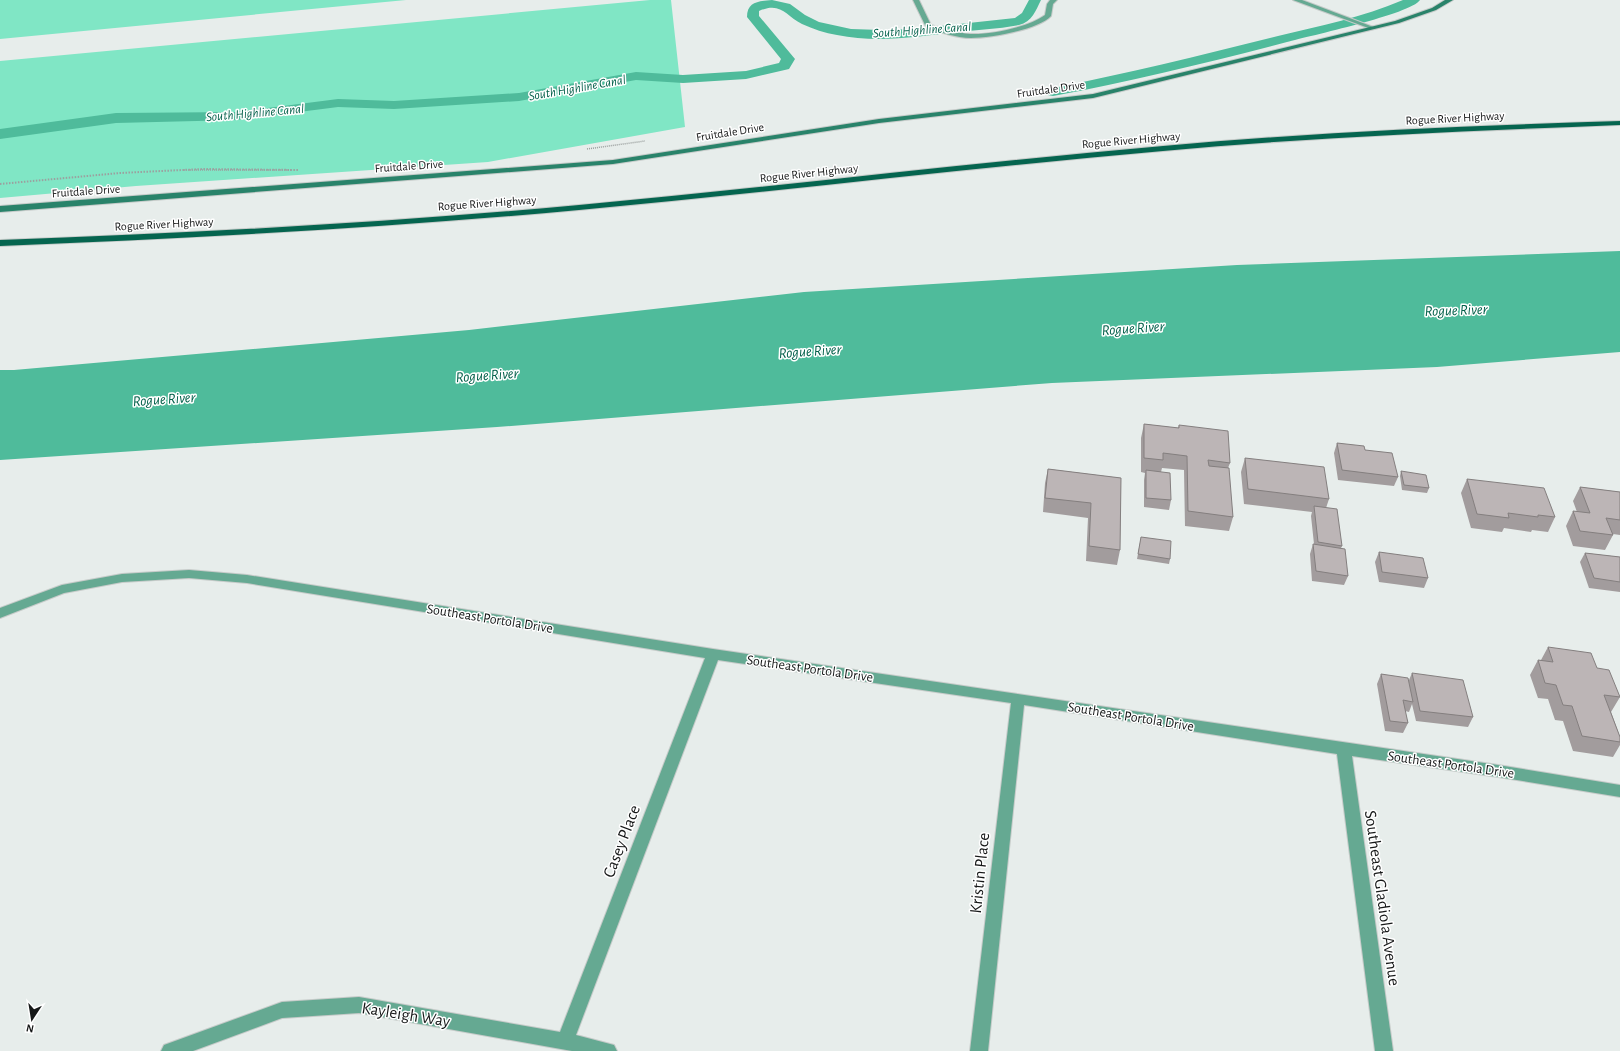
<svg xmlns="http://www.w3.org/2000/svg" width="1620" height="1051" viewBox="0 0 1620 1051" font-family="'Alegreya Sans',sans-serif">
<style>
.green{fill:#80e6c5}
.water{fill:#4fbb9b}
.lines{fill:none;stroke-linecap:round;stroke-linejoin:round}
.canal{fill:#4fbb9b;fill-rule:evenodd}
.street-casing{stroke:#c6cbc9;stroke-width:2}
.secondary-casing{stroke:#c6cbc9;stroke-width:2}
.primary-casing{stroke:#c6cbc9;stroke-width:2}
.path-far1{stroke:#9ba09f;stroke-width:1.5;stroke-dasharray:1 1;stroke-linecap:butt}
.path{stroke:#9ba09f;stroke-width:2;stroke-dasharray:1.5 1.5;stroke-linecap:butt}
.street{fill:#65a992;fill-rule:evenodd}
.secondary{fill:#29836a;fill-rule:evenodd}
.primary{fill:#05654f;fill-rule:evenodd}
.wall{fill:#a29c9d}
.building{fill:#bcb5b6;stroke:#847f7f}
.labels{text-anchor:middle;stroke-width:3;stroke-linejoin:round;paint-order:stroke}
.far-street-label{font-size:12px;fill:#161818;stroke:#fff}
.far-water-label{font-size:13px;font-style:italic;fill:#04614b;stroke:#fff}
.street-label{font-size:14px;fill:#161818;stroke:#fff}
.water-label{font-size:15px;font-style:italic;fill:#04614b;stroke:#fff}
.near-street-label{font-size:17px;fill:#161818;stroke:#fff}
</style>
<rect width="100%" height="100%" fill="#e7edeb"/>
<!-- green -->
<g class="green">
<polygon points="0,0 406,0 0,39"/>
<polygon points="650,0 671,0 685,127 488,162 136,186 0,198 0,61"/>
</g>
<!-- water -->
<polygon class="water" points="1620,251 1620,352 1437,367 1052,383 497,427 0,460 0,370 14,370 469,330 804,292 1237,265"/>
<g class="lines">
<!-- canal -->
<g class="canal">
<path d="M772,0L790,4L805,15L819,22L851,29L881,30L913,29L1015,18L1022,13L1029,0H1041C1036,10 1032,22 1019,25C998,29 977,30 955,32C917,37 876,43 837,35C825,33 813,29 802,24C786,16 781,1 759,11V16L795,59L789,69L746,79L683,83L636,80L519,101L394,109L338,107L237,120L116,123L0,139V129L116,113L237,112L338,99L394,101L519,93L636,72L683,75L746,71L779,63L781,59L747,17C747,2 758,1 772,0Z"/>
<path d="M1403,0H1420C1411,14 1309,36 1287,42C1210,62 1132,81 1053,96L1048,95L1046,92L1048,89L1053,88C1129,73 1203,55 1278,36C1320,26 1363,17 1403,0Z"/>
</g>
<defs>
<g id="street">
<path d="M913,0H919L931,25C943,28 957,33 970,34C990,35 1029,27 1045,15L1047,4L1050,0H1057L1053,4L1051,16C1038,30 990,38 971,38C956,38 940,32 926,27Z"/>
<polygon points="1293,0 1302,0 1376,28 1371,29"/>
<polygon points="189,570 247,575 713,649 1498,765 1620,785 1620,797 1498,777 1352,756 1393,1051 1375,1051 1337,754 1024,705 988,1051 970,1051 1011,703 718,660 576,1035 614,1045 617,1051 572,1051 359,1013 282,1018 193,1051 161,1051 164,1045 282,1002 359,997 560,1032 705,658 247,583 189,578 122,582 64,593 0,618 0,608 62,585 122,574"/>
</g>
<polygon id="secondary" points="1445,0 1453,0 1436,10 1399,23 1093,98 879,123 613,164 0,212 0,206 613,160 879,119 1093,94 1395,21 1432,8"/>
<path id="primary" d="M1620,121V125C1468,131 1315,137 1163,151C968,168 774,192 579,210C386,228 193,238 0,246V240C193,233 386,223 579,205C774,187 968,163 1163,146C1315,132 1468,126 1620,121Z"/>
</defs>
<!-- street casing -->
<use href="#street" class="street-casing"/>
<!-- secondary casing -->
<use href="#secondary" class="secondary-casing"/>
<!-- primary casing -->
<use href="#primary" class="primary-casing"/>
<!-- path-far1 -->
<g class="path-far1">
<polyline points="587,149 645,141"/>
<polyline points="184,170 292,170"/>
</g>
<!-- path -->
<polyline class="path" points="0,184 120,173 203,169 299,170"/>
<!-- street -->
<use href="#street" class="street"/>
<!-- secondary -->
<use href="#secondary" class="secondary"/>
<!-- primary -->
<use href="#primary" class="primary"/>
</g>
<!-- wall -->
<g class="wall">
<polygon points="1144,424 1178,428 1179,425 1230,463 1228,468 1233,517 1229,531 1185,526 1184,470 1162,468 1161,472 1171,500 1169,510 1144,507 1144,480 1145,473 1141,472 1141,438"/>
<polygon points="1337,443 1365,450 1398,477 1394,486 1338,480 1334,453"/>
<polygon points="1245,458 1329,499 1326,508 1342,546 1341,548 1348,576 1344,585 1312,581 1310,554 1313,544 1314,544 1311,516 1312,512 1244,504 1241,472"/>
<polygon points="1048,469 1121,478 1120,550 1117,565 1086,561 1088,518 1043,512 1045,483"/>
<polygon points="1401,471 1429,488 1427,493 1402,490 1400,476"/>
<polygon points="1467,479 1555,517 1548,532 1532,530 1531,532 1504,528 1502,532 1471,528 1461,493"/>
<polygon points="1580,487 1620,492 1620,535 1613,534 1613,535 1605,550 1573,546 1566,526 1573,511 1577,512 1573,501"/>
<polygon points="1141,537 1170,559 1169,564 1137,559"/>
<polygon points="1379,552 1428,578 1424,588 1379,582 1375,562"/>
<polygon points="1585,553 1620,557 1620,592 1589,588 1580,562"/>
<polygon points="1548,647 1597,668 1620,697 1611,712 1620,737 1620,745 1613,757 1573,751 1563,721 1555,720 1548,699 1538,698 1530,675 1538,660 1541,660"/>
<polygon points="1412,673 1473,717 1468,727 1416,721 1412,704 1409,712 1405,711 1408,723 1403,733 1385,731 1377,684 1381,674 1409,680"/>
</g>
<!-- building -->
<g class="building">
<polygon points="1144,424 1179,428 1179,425 1228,431 1230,463 1208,460 1209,466 1229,468 1233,517 1188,511 1187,456 1163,453 1163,460 1144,458"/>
<polygon points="1337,443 1364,446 1365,450 1392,453 1398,477 1342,470"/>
<polygon points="1245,458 1324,467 1329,499 1248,489"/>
<polygon points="1048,469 1121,478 1120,550 1089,546 1091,503 1045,498"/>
<polygon points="1146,470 1170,473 1171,500 1146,498"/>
<polygon points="1401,471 1426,475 1429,488 1404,485"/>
<polygon points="1467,479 1544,488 1555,517 1538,515 1538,517 1508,513 1509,518 1477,514"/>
<polygon points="1580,487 1620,492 1620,520 1606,518 1613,535 1580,531 1573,511 1590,513"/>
<polygon points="1314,506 1337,509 1342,546 1318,542"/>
<polygon points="1141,537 1171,541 1170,559 1138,554"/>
<polygon points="1313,544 1345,549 1348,576 1316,571"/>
<polygon points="1379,552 1423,558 1428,578 1382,572"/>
<polygon points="1585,553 1620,557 1620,582 1594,578"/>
<polygon points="1548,647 1591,653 1597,668 1609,670 1620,697 1604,695 1620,737 1620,742 1582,736 1572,706 1563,705 1556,685 1545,683 1538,660 1553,662"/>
<polygon points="1412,673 1463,680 1473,717 1420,711"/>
<polygon points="1381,674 1408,678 1413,702 1403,700 1408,723 1390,721"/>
</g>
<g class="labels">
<!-- far-street labels -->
<g class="far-street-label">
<text transform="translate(1051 89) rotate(-8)" y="4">Fruitdale Drive</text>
<text transform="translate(1455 118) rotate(-3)" y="4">Rogue River Highway</text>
<text transform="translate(730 132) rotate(-9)" y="4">Fruitdale Drive</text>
<text transform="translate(1131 140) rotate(-5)" y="4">Rogue River Highway</text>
<text transform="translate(409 166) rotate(-4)" y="4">Fruitdale Drive</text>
<text transform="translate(809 173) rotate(-6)" y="4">Rogue River Highway</text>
<text transform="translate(86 191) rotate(-4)" y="4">Fruitdale Drive</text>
<text transform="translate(487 203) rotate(-4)" y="4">Rogue River Highway</text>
<text transform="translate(164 224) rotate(-3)" y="4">Rogue River Highway</text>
</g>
<!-- far-water labels -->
<g class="far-water-label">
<text transform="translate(922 29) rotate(-4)" y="5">South Highline Canal</text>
<text transform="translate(577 87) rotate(-10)" y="5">South Highline Canal</text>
<text transform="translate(255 112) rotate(-5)" y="5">South Highline Canal</text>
</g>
<!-- street labels -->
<g class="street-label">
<text transform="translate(490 618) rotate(9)" y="5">Southeast Portola Drive</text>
<text transform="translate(810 668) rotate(8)" y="5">Southeast Portola Drive</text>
<text transform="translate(1131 716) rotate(9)" y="5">Southeast Portola Drive</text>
<text transform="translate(1451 764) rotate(8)" y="5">Southeast Portola Drive</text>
</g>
<!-- water labels -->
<g class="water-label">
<text transform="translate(1456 310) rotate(-2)" y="5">Rogue River</text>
<text transform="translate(1133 328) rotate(-4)" y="5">Rogue River</text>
<text transform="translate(810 351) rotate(-4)" y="5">Rogue River</text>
<text transform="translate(487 375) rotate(-4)" y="5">Rogue River</text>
<text transform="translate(164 399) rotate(-4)" y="5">Rogue River</text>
</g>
<!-- near-street labels -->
<g class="near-street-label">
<text transform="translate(621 841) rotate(-69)" y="6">Casey Place</text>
<text transform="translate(979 873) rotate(-84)" y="6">Kristin Place</text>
<text transform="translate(1383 898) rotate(82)" y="6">Southeast Gladiola Avenue</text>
<text transform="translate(406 1014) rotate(9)" y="6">Kayleigh Way</text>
</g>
</g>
<!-- north arrow -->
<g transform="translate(32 1019) rotate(192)" stroke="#ffffff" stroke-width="3" paint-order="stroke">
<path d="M0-3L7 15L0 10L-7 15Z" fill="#161818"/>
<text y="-6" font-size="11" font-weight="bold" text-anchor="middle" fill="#161818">N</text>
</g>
</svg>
